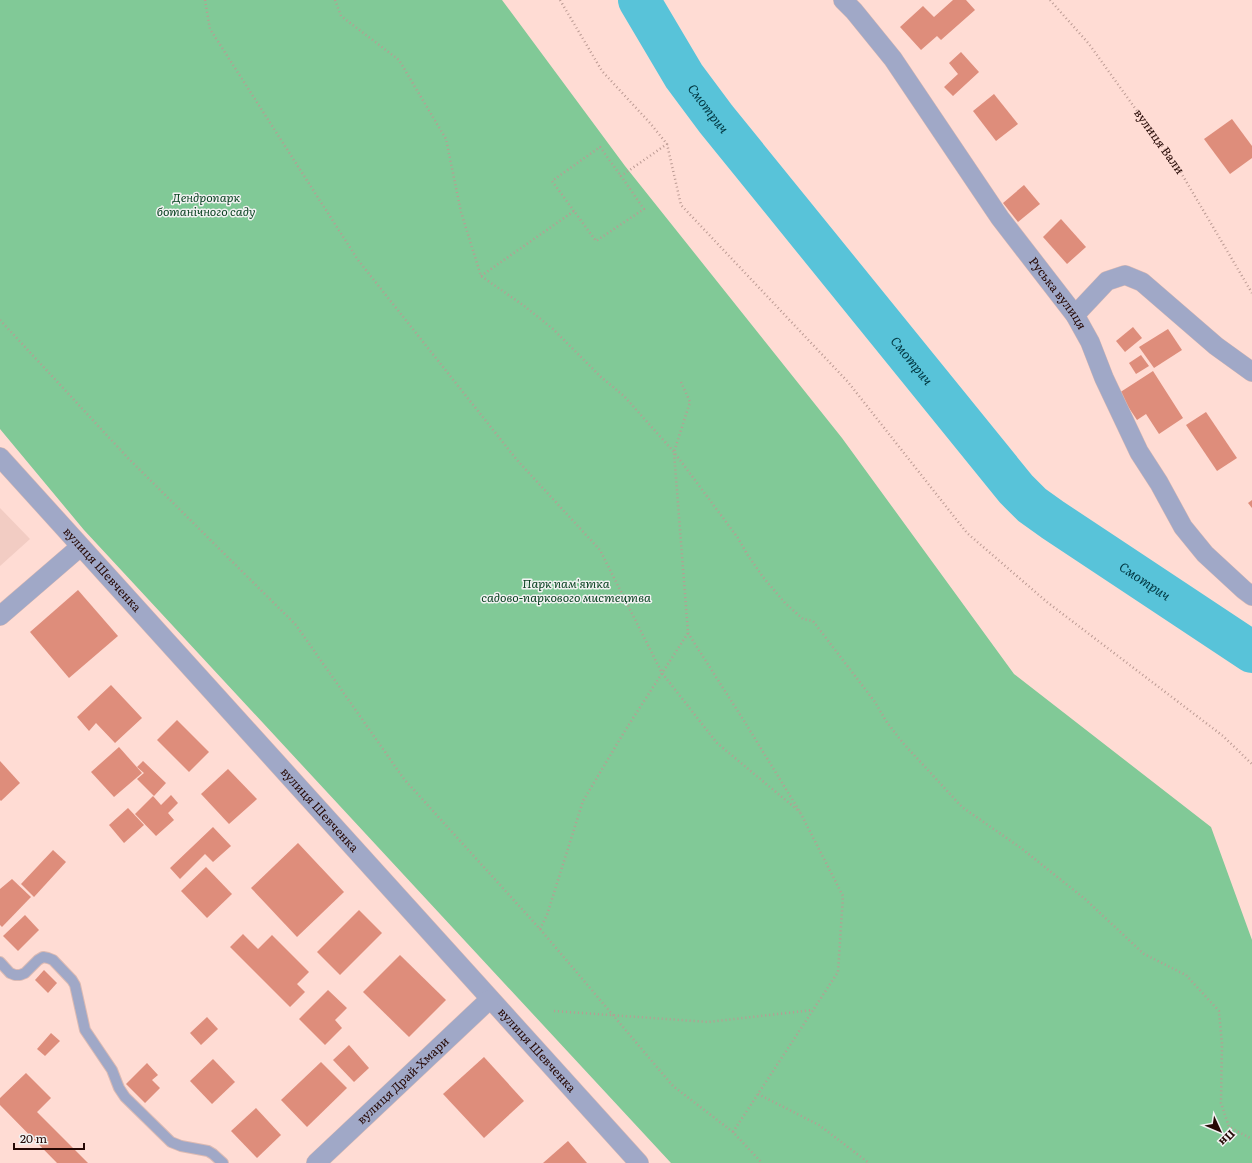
<svg xmlns="http://www.w3.org/2000/svg" width="1252" height="1163" viewBox="0 0 1252 1163" font-family="Literata,serif">
<style>
.built{fill:#f2ccc3}
.green{fill:#81c997}
.lines{fill:none;stroke-linecap:round;stroke-linejoin:round}
.river{stroke:#58c3d9;stroke-width:42}
.building{fill:#de8d7b}
.lane-casing{stroke:#dcbab3;stroke-width:12}
.street-casing{stroke:#dcbab3;stroke-width:20}
.path{stroke:#bb9a93;stroke-width:2.5;stroke-dasharray:1 3;stroke-linecap:butt}
.lane{stroke:#a0a8c7;stroke-width:10}
.street{stroke:#a0a8c7;stroke-width:19}
.labels{text-anchor:middle;stroke-width:3;stroke-linejoin:round;paint-order:stroke}
.street-label{font-size:12px;fill:#260905;stroke:#f2f2f2}
.park-label{font-size:12px;font-style:italic;fill:#0b4323;stroke:#f2f2f2}
.water-label{font-size:13px;font-style:italic;fill:#013640;stroke:#f2f2f2}
</style>
<rect width="100%" height="100%" fill="#ffdcd4"/>
<!-- built -->
<polygon class="built" points="0,508 30,539 0,566"/>
<!-- green -->
<polygon class="green" points="0,0 502,0 625,166 842,438 1014,674 1211,827 1252,940 1252,1163 671,1163 84,530 0,429"/>
<g class="lines">
<!-- river -->
<path class="river" id="s1" d="M639,0L684,76L716,119L1016,489L1032,505L1053,520L1252,652"/>
</g>
<!-- building -->
<g class="building">
<polygon points="953,0 966,0 975,10 941,40 937,36 921,50 900,27 923,6 934,17"/>
<polygon points="961,52 979,72 953,96 944,87 958,74 949,63"/>
<polygon points="994,94 1018,124 996,141 973,111"/>
<polygon points="1232,119 1252,146 1252,158 1230,174 1204,139"/>
<polygon points="1024,185 1040,204 1018,222 1003,203"/>
<polygon points="1061,219 1086,247 1067,264 1043,237"/>
<polygon points="1133,327 1142,338 1125,352 1116,341"/>
<polygon points="1168,329 1182,350 1154,368 1139,347"/>
<polygon points="1141,355 1149,366 1136,374 1129,363"/>
<polygon points="1153,371 1183,418 1159,434 1146,414 1137,420 1119,393"/>
<polygon points="1206,412 1237,458 1217,471 1186,425"/>
<polygon points="1252,500 1252,508 1248,503"/>
<polygon points="78,590 118,636 69,678 30,632"/>
<polygon points="111,685 142,718 115,743 96,723 89,731 77,717"/>
<polygon points="177,720 209,752 189,772 157,740"/>
<polygon points="119,747 142,773 114,797 91,772"/>
<polygon points="0,761 20,783 1,801 0,800"/>
<polygon points="143,761 166,783 154,796 137,779 144,773 137,767"/>
<polygon points="228,769 257,799 229,824 201,794"/>
<polygon points="171,795 178,803 168,813 174,820 156,836 135,814 153,796 161,805"/>
<polygon points="128,808 144,825 124,843 109,825"/>
<polygon points="213,827 231,846 213,862 205,854 180,879 170,868"/>
<polygon points="298,843 344,892 297,937 251,888"/>
<polygon points="53,850 66,862 34,897 21,884"/>
<polygon points="206,867 232,894 207,918 181,891"/>
<polygon points="12,879 31,897 2,927 0,925 0,889"/>
<polygon points="359,910 382,933 340,975 317,952"/>
<polygon points="25,915 39,930 18,951 3,936"/>
<polygon points="243,934 258,949 272,935 309,972 297,984 305,992 290,1007 230,947"/>
<polygon points="400,955 446,1000 409,1037 363,992"/>
<polygon points="44,970 57,983 48,993 35,980"/>
<polygon points="328,990 347,1008 335,1020 342,1028 325,1045 299,1019"/>
<polygon points="207,1017 218,1029 201,1045 190,1033"/>
<polygon points="51,1033 60,1041 45,1056 37,1049"/>
<polygon points="349,1045 369,1068 354,1082 333,1060"/>
<polygon points="484,1057 524,1101 484,1138 443,1094"/>
<polygon points="213,1059 235,1082 212,1104 190,1081"/>
<polygon points="321,1062 347,1088 307,1127 281,1100"/>
<polygon points="147,1063 158,1075 152,1080 160,1088 145,1103 126,1084"/>
<polygon points="26,1073 51,1098 37,1112 88,1163 57,1163 0,1105 0,1098"/>
<polygon points="256,1108 281,1135 257,1158 231,1131"/>
<polygon points="568,1141 587,1163 543,1163"/>
</g>
<g class="lines">
<defs>
<polyline id="lane" points="0,962 10,973 15,975 20,975 25,973 38,960 43,957 48,958 53,960 72,980 75,985 85,1030 112,1070 119,1088 125,1097 171,1142 181,1146 208,1151 213,1154 223,1163"/>
<g id="street">
<path id="s3" d="M843,0L854,11L893,59L1000,218L1075,315L1090,342L1104,378L1139,452L1159,483L1183,527L1205,554L1244,590L1252,596"/>
<polyline points="1075,315 1107,281 1125,275 1142,282 1216,346 1252,372"/>
<path id="s4" d="M0,457L639,1163"/>
<polyline points="0,616 80,547"/>
<path id="s5" d="M316,1163L490,999"/>
</g>
</defs>
<!-- lane casing -->
<use href="#lane" class="lane-casing"/>
<!-- street casing -->
<use href="#street" class="street-casing"/>
<!-- path -->
<g class="path">
<polyline points="205,0 210,29 358,260 517,460 600,550 662,673 717,743 800,812"/>
<polyline points="335,0 341,16 399,60 446,139 461,212 481,276 523,305 553,329 601,377 624,396 674,452 738,538 747,554 763,577 785,603 803,619 813,621 875,702 886,721 903,743 962,807 1021,848 1085,899 1144,954 1186,975 1219,1011 1222,1044 1221,1103 1229,1127 1252,1139"/>
<polyline points="560,0 602,71 650,123 667,144 681,205 848,382 967,533 1047,602 1223,736 1252,764"/>
<path id="s2" d="M1050,0L1089,44L1180,171L1252,293"/>
<polyline points="574,211 552,181 600,147 621,176"/>
<polyline points="481,276 574,211 596,241 644,209 621,176 667,144"/>
<polyline points="0,320 128,458 296,625 404,779 540,929 673,1086 733,1132 762,1163"/>
<polyline points="681,382 690,402 674,452 688,633 746,724 800,812 843,896 838,972 733,1132"/>
<polyline points="540,929 547,915 583,801 626,729 688,633"/>
<polyline points="554,1011 708,1022 813,1010"/>
<polyline points="758,1094 819,1125 869,1163"/>
</g>
<!-- lane -->
<use href="#lane" class="lane"/>
<!-- street -->
<use href="#street" class="street"/>
</g>
<g class="labels">
<!-- street labels -->
<g class="street-label">
<text dy="4" stroke="none"><textPath href="#s2" startOffset="179">вулиця Вали</textPath></text>
<text dy="4" stroke="none"><textPath href="#s3" startOffset="364">Руська вулиця</textPath></text>
<text dy="4" stroke="none"><textPath href="#s4" startOffset="152">вулиця Шевченка</textPath></text>
<text dy="4" stroke="none"><textPath href="#s4" startOffset="476">вулиця Шевченка</textPath></text>
<text dy="4" stroke="none"><textPath href="#s4" startOffset="800">вулиця Шевченка</textPath></text>
<text dy="4" stroke="none"><textPath href="#s5" startOffset="120">вулиця Драй-Хмари</textPath></text>
</g>
<!-- park labels -->
<g class="park-label">
<text x="206" y="202">Дендропарк<tspan x="206" dy="14">ботанічного саду</tspan></text>
<text x="566" y="588">Парк пам'ятка<tspan x="566" dy="14">садово-паркового мистецтва</tspan></text>
</g>
<!-- water labels -->
<g class="water-label">
<text dy="5" stroke="none"><textPath href="#s1" startOffset="129">Смотрич</textPath></text>
<text dy="5" stroke="none"><textPath href="#s1" startOffset="453">Смотрич</textPath></text>
<text dy="5" stroke="none"><textPath href="#s1" startOffset="777">Смотрич</textPath></text>
</g>
</g>
<!-- north arrow -->
<g transform="translate(1220 1131) rotate(134)" stroke="#f2f2f2" stroke-width="3" paint-order="stroke">
<path d="M0-3L7 15L0 10L-7 15Z" fill="#260905"/>
<text y="-6" font-size="11" font-weight="bold" text-anchor="middle" fill="#260905">Пн</text>
</g>
<!-- scale -->
<path d="M14 1143v6h70v-6" fill="none" stroke="#260905" stroke-width="2"/>
<text x="20" y="1143" font-size="12" fill="#260905" stroke="#f2f2f2" stroke-width="3" paint-order="stroke">20 m</text>
</svg>
